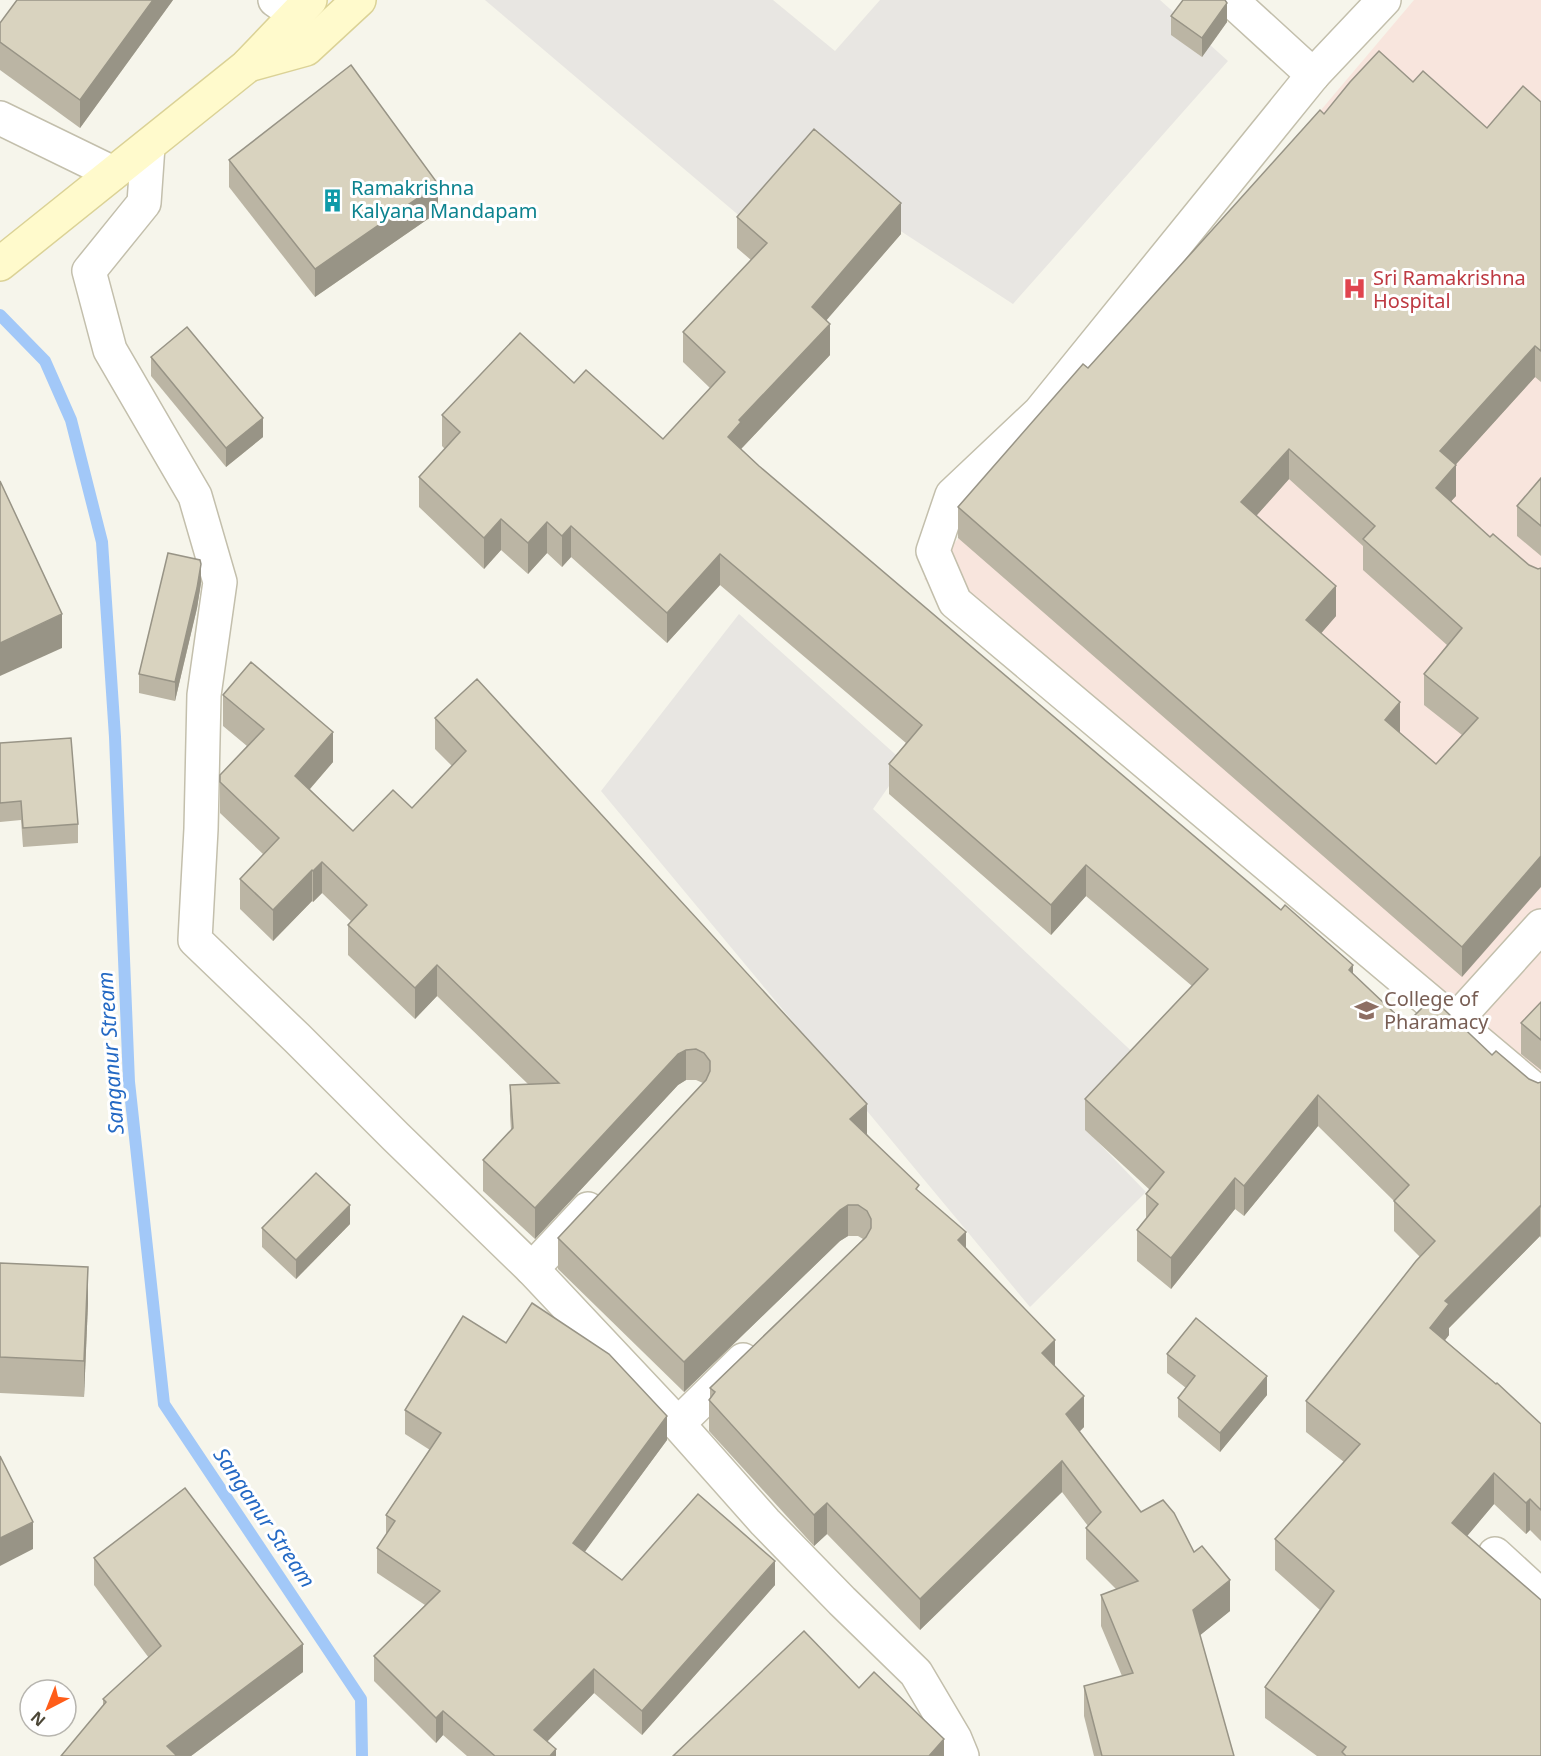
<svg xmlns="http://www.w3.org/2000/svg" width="1541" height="1756" viewBox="0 0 1541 1756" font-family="'Noto Sans',sans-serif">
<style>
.medical{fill:#f8e5dd}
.parking{fill:#e8e6e2}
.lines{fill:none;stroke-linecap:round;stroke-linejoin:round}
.stream{stroke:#a2c8f8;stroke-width:12}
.street-casing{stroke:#c3bfac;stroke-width:36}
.secondary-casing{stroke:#dbd296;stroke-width:36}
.street{stroke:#fff;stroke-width:33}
.secondary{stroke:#fffacc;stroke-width:33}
.wall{fill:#bbb5a4;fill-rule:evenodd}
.shaded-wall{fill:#989486}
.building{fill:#d9d3bf;stroke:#989486;stroke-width:1.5;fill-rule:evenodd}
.labels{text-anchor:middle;stroke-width:6;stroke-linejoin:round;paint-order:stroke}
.culture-label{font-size:20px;fill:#0d838f;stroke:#fff;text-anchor:start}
.health-label{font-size:20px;fill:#be3a42;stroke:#fff;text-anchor:start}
.education-label{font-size:20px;fill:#785e54;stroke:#fff;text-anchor:start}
.water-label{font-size:21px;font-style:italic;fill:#2469c4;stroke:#fff}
</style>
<rect width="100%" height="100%" fill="#f6f5eb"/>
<!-- medical -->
<polygon class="medical" points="1414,0 1541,0 1541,1099 924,579"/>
<!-- parking -->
<g class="parking">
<polygon points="485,0 773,0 835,51 880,0 1160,0 1228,61 1013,304 822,180 776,247"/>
<polygon points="739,614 905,763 873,809 1157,1075 1093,1137 1146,1192 1030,1307 601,791"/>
</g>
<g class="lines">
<!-- stream -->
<polyline class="stream" points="0,315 45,361 71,420 102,542 115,737 129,1082 164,1404 361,1699 362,1756"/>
<defs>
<g id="street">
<polyline points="275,0 295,14"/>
<polyline points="1231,0 1313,75"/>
<polyline points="1384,0 1313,75 1040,412 952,495 933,551 955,602 1541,1095"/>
<polyline points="0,118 113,173"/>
<polyline points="148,146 144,203 89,271 110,350 195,496 220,582 204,695 201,829 195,940 297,1038 395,1136 532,1269 678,1424 765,1522 842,1601 916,1673 955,1739 962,1756"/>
<polyline points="1455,1021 1541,926"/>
<polyline points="532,1269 588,1209"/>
<polyline points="678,1424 743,1360"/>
<polyline points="1495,1554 1541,1596"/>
</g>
<g id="secondary">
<polyline points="248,65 306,49 359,0"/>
<polyline points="0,264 247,66 310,0"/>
</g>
</defs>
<!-- street casing -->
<use href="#street" class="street-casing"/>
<!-- secondary casing -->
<use href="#secondary" class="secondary-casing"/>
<!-- street -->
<use href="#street" class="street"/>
<!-- secondary -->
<use href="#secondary" class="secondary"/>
</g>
<!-- wall -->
<g class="wall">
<polygon points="173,0 80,128 0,70 0,23"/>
<polygon points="1171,16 1227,22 1202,57 1171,35"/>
<path d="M1413,82L1487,128L1541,102V382L1535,377L1455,465L1456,496L1451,501L1490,537L1462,977L958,538V507L1324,114ZM1289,479L1363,546V570L1447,645L1424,674V705L1462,735L1436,764L1400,733L1321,633L1336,616L1256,516Z"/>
<polygon points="229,160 438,212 315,297 229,187"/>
<polygon points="737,217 901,234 826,320 830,355 741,449 759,466 1353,974 1406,1024 1492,1055 1529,1079 1538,1083 1541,1082 1541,1238 1540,1236 1449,1328 1449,1335 1445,1340 1541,1424 1541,1541 1530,1530 1526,1534 1494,1504 1467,1536 1541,1756 1317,1756 1265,1718 1265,1687 1320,1610 1275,1570 1275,1539 1344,1462 1306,1432 1306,1401 1420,1257 1394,1231 1394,1201 1318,1126 1244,1216 1235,1209 1171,1289 1137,1261 1137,1230 1146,1219 1146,1194 1150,1190 1085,1130 1085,1099 1192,986 1086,896 1051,935 889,794 889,764 906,743 720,585 667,643 571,557 562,567 547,553 528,574 501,550 484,569 419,507 419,477 445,449 442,446 442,415 574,383 663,439 710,388 683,362 683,332 751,260 737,248"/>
<polygon points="151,357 263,437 226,467 151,376"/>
<polygon points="1541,478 1541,556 1517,536 1517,506"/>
<polygon points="201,583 197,608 175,701 139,693 139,674"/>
<polygon points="223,695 333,762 310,789 353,831 412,808 452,766 435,749 435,718 867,1134 919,1192 966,1248 1055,1367 1084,1427 1079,1432 1141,1512 1194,1552 1230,1611 1200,1635 1234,1756 1094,1756 1084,1716 1084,1686 1122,1676 1101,1626 1101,1595 1116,1589 1086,1559 1086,1528 1088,1526 1062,1492 920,1630 827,1534 814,1546 709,1431 709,1400 710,1398 710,1388 863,1239 858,1236 848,1236 840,1241 684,1392 558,1269 558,1238 703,1083 696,1080 686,1080 678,1085 535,1239 483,1191 483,1160 511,1130 510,1115 510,1085 528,1084 437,996 415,1019 348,955 348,925 351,921 322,893 313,902 312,901 273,941 240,909 240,879 263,854 220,813 220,775 247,746 223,726"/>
<polygon points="0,743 78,824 78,843 23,847 21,820 0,822"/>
<polygon points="1541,1002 1541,1070 1521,1054 1521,1023"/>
<polygon points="350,1224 296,1279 262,1247 262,1228"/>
<polygon points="0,1263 88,1303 84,1397 0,1393"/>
<polygon points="506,1343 667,1440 584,1552 622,1580 775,1585 642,1735 594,1693 547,1742 556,1756 467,1756 443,1735 436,1743 374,1681 374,1656 425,1605 377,1573 377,1548 386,1535 386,1515 430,1450 405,1434 405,1410"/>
<polygon points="1167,1354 1267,1395 1220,1452 1178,1417 1178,1398 1186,1388 1167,1373"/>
<polygon points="94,1558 303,1672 191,1756 61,1756 103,1706 103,1699 149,1658 94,1585"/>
</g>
<!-- shaded-wall -->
<g class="shaded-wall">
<polygon points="153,0 173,0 80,128 80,100"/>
<polygon points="1227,3 1227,22 1202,57 1202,38"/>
<polygon points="438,184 438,212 315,297 315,269"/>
<polygon points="901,203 901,234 812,337 812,307"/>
<polygon points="830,324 830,355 741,449 728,437 739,420"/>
<polygon points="1535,346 1535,377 1440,482 1440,451"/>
<polygon points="263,418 263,437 226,467 226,448"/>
<polygon points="1289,449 1289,479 1241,533 1241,502"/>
<polygon points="1456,465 1456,496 1436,518 1436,488"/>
<polygon points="501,519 501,550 484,569 484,538"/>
<polygon points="547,522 547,553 528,574 528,543"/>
<polygon points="571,526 571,557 562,567 562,536"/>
<polygon points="720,554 720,585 667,643 667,613"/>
<polygon points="201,564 201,583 197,608 175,701 175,682"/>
<polygon points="1336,586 1336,616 1306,651 1306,620"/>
<polygon points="62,614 62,648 0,676 0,643"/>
<polygon points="1400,702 1400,733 1385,720"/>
<polygon points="333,732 333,762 295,806 295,776"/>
<polygon points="1541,856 1541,887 1462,977 1462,947"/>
<polygon points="322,862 322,893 313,902 313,871"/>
<polygon points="1086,865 1086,896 1051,935 1051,905"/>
<polygon points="312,870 312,901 273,941 273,910"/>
<polygon points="437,965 437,996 415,1019 415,988"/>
<polygon points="1353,965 1353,996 1349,970"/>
<polygon points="686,1050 686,1080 678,1085 535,1239 535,1208 678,1054"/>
<polygon points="1318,1095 1318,1126 1244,1216 1244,1186"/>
<polygon points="867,1104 867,1134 850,1150 850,1119"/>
<polygon points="1235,1178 1235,1209 1171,1289 1171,1258"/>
<polygon points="350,1205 350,1224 296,1279 296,1260"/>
<polygon points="848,1205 848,1236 840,1241 684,1392 684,1362 840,1210"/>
<polygon points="1540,1206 1540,1236 1449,1328 1449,1335 1430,1359 1430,1328 1445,1301"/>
<polygon points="966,1232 966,1263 958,1240"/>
<polygon points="88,1267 88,1303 84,1397 84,1361"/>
<polygon points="1055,1340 1055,1370 1042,1353"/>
<polygon points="1267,1376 1267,1395 1220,1452 1220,1433"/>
<polygon points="1084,1396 1084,1427 1066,1445 1066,1414"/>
<polygon points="667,1416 667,1440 573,1568 573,1543"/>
<polygon points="1062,1461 1062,1492 920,1630 920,1599"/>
<polygon points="1494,1473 1494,1504 1452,1554 1452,1523"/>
<polygon points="1530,1499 1530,1530 1526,1534 1526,1503"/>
<polygon points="827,1503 827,1534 814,1546 814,1515"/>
<polygon points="33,1522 33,1549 0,1566 0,1538"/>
<polygon points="775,1561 775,1585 642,1735 642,1711"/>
<polygon points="1230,1580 1230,1611 1193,1641 1193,1610"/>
<polygon points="303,1644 303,1672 191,1756 167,1756 167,1746"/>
<polygon points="594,1669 594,1693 534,1755 534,1730"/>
<polygon points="443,1711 443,1735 436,1743 436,1718"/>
<polygon points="944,1739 944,1756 929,1756"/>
<polygon points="556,1749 556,1756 550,1756"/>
</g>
<!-- building -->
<g class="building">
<polygon points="17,0 153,0 80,100 0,42 0,23"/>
<polygon points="1183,0 1225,0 1227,3 1202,38 1171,16"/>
<path d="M1379,51L1413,82L1423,71L1487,128L1523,86L1541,102V351L1535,346L1440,451L1456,465L1436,488L1490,537L1493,534L1529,565L1538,569L1541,568V856L1462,947L958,507L1083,364L1088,368L1320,110L1324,114L1350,82ZM1289,449L1375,526L1363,539L1462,628L1424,674L1478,718L1436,764L1385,720L1400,702L1306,620L1336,586L1241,502Z"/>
<polygon points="351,65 438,184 315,269 229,160"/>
<polygon points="814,129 901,203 812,307 830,324 739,420 741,422 728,437 759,466 1281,910 1285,905 1353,965 1349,970 1406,1024 1432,998 1492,1055 1496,1051 1529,1079 1538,1083 1541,1082 1541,1207 1540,1206 1445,1301 1449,1304 1430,1328 1496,1384 1497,1383 1541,1424 1541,1510 1530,1499 1526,1503 1494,1473 1452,1523 1541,1600 1541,1756 1346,1756 1342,1752 1346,1747 1265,1687 1334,1591 1275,1539 1360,1444 1306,1401 1416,1261 1435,1241 1394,1201 1409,1185 1318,1095 1244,1186 1235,1178 1171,1258 1137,1230 1158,1204 1146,1194 1164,1172 1085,1099 1208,969 1086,865 1051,905 889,764 922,725 720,554 667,613 571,526 562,536 547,522 528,543 501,519 484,538 419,477 460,432 442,415 520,333 574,383 586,370 663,439 725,372 683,332 767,243 737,217"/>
<polygon points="187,327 263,418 226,448 151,357"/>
<polygon points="1541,478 1541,526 1517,506"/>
<polygon points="0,481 62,614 0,643"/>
<polygon points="168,553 200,560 201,564 197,588 175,682 139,674"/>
<polygon points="251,662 333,732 295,776 353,831 393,790 412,808 466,751 435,718 477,679 867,1104 850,1119 919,1185 916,1189 966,1232 958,1240 1055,1340 1042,1353 1084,1396 1066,1414 1141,1512 1163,1500 1174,1513 1194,1552 1202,1546 1230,1580 1193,1610 1234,1756 1102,1756 1084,1686 1133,1673 1101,1595 1138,1581 1086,1528 1101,1512 1062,1461 920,1599 827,1503 814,1515 709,1400 715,1392 710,1388 866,1237 871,1228 871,1219 867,1211 858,1205 848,1205 840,1210 684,1362 558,1238 706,1080 710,1071 710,1061 704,1053 696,1049 686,1050 678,1054 535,1208 483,1160 513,1128 510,1085 559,1083 437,965 415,988 348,925 367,905 322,862 313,871 312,870 273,910 240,879 279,838 220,782 220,775 264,729 223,695"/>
<polygon points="71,738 78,824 23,828 21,801 0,803 0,743"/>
<polygon points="1541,1002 1541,1040 1521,1023"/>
<polygon points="316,1173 350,1205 296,1260 262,1228"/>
<polygon points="0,1263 88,1267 84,1361 0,1357"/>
<polygon points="532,1303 609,1354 667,1416 573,1543 622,1580 698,1494 775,1561 642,1711 594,1669 534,1730 556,1749 550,1756 495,1756 443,1711 436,1718 374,1656 440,1591 377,1548 395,1521 386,1515 441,1433 405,1410 463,1316 506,1343"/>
<polygon points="1196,1318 1267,1376 1220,1433 1178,1398 1195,1376 1167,1354"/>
<polygon points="0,1456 33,1522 0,1538"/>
<polygon points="185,1488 303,1644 167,1746 177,1756 61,1756 106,1702 103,1699 161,1646 94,1558"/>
<polygon points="804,1631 859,1688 874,1672 944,1739 929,1756 673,1756"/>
</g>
<!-- icons -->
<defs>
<symbol id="building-bare" viewBox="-9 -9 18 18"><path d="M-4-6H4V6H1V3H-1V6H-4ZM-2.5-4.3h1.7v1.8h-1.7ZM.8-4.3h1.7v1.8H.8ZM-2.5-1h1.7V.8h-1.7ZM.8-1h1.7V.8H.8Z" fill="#0f9aa8" stroke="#fff" stroke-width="2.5" paint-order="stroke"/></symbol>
<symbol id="hospital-bare" viewBox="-9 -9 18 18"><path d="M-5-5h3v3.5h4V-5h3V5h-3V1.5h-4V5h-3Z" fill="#e0444e" stroke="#fff" stroke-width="2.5" paint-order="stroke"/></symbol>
<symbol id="school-bare" viewBox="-9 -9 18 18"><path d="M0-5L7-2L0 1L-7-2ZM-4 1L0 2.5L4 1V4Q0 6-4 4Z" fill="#8d6e63" stroke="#fff" stroke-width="2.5" paint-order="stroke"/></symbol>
</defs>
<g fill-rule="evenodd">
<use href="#building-bare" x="316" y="184" width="33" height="33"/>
<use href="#hospital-bare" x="1338" y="272" width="33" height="33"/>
<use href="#school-bare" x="1350" y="994" width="33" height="33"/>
</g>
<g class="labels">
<!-- culture labels -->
<g class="culture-label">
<text x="351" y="195">Ramakrishna<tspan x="351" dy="23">Kalyana Mandapam</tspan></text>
</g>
<!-- health labels -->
<g class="health-label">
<text x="1373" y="285">Sri Ramakrishna<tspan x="1373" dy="23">Hospital</tspan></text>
</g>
<!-- education labels -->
<g class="education-label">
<text x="1384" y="1006">College of<tspan x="1384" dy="23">Pharamacy</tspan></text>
</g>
<!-- water labels -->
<g class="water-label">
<text transform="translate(111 1053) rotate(-94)" y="7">Sanganur Stream</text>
<text transform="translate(264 1518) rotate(56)" y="7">Sanganur Stream</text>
</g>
</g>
<!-- north arrow -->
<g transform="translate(48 1708) rotate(222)"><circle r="28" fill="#ffffff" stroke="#b7b5af" stroke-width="1.5"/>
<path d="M0-4.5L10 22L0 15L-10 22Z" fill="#ff5d19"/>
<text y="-9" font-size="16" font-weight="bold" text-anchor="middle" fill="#4c4737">N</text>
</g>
</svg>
